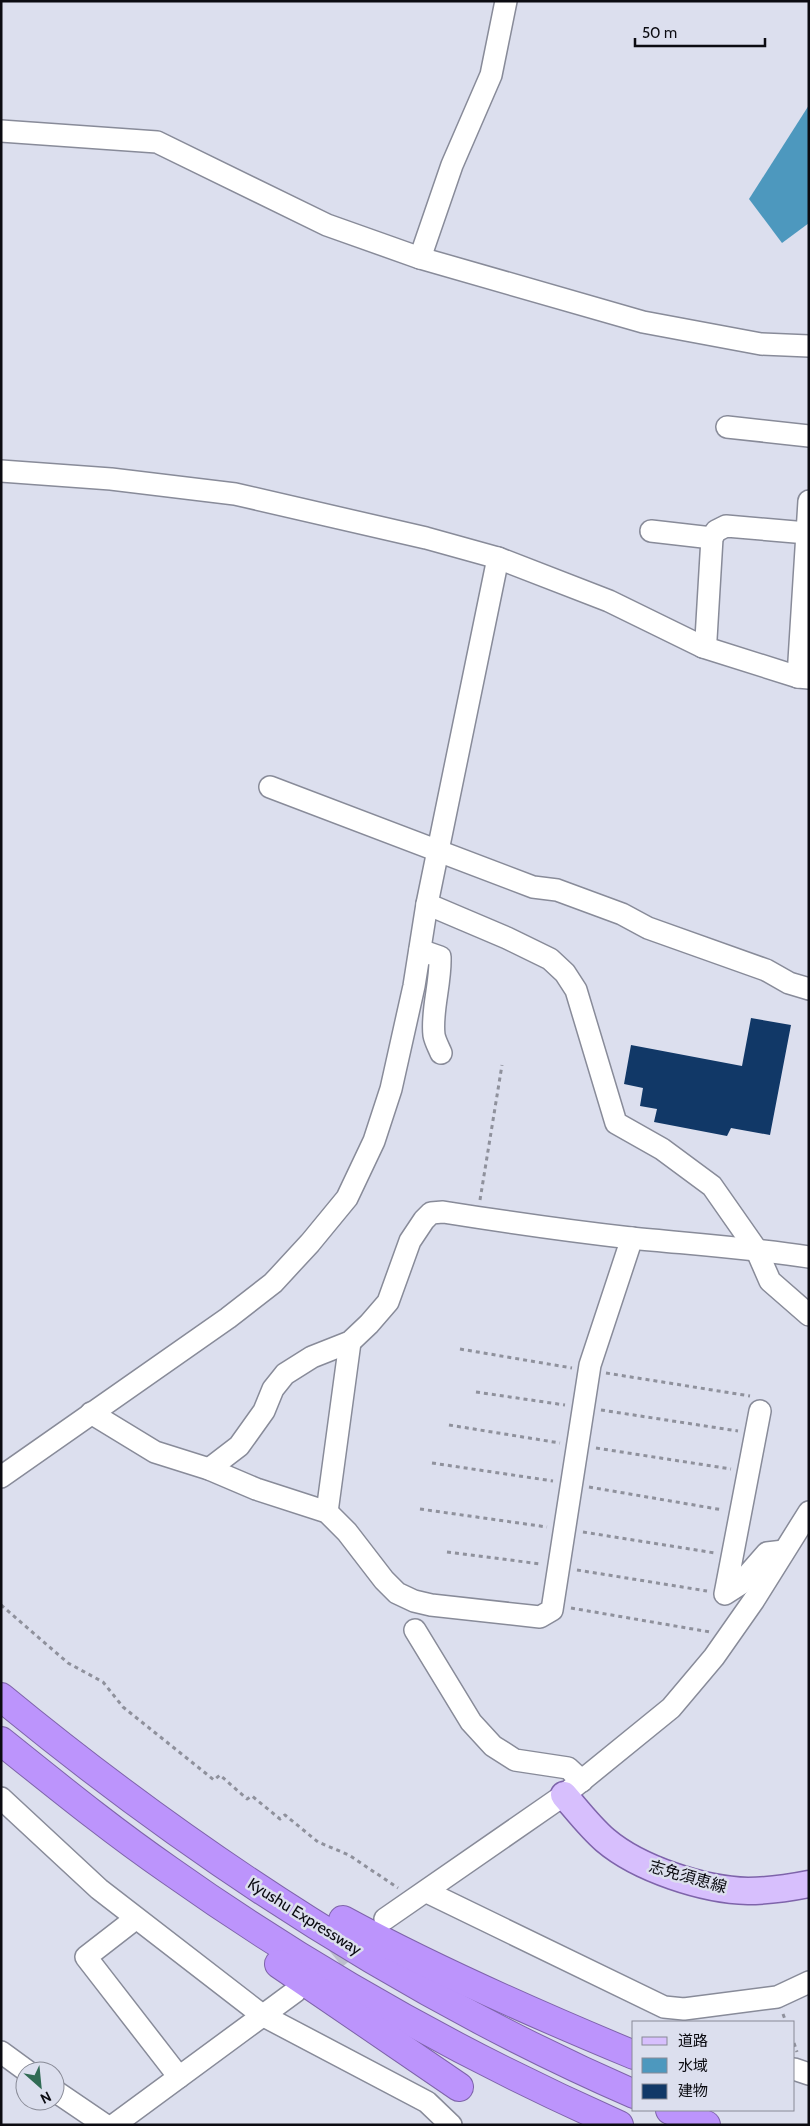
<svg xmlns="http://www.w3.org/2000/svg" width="810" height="2126" viewBox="0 0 810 2126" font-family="Cabin,'Noto Sans JP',sans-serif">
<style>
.water{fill:#4d98be}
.building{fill:#113867}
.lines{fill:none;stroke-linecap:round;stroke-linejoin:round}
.minor-tunnel{stroke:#bdbfcd;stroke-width:21;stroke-dasharray:21 11;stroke-linecap:butt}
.minor-casing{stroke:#888b99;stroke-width:24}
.major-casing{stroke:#7e64aa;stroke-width:29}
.highway-casing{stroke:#7e64aa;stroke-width:30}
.path{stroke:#8f919c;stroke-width:3;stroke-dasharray:4 4;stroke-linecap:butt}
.minor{stroke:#fff;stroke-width:21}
.major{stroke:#d7bffd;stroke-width:26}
.highway{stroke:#bc94fc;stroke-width:28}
.labels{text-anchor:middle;stroke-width:5;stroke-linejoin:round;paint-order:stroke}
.street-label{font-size:16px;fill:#0b0b11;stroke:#dcdfee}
</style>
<rect width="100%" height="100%" fill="#dcdfee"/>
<!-- water -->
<polygon class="water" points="809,105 809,223 782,243 749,199"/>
<!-- building -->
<polygon class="building" points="751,1018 791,1025 770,1135 731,1128 727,1136 654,1122 657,1109 640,1106 643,1088 624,1084 631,1045 742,1066"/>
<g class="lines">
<!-- minor-tunnel -->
<polyline class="minor-tunnel" points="311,1979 361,1938"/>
<defs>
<g id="minor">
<polyline points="1,131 157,142 327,225 420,258 643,322 761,344 809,346"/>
<polyline points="420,258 452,165 491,75 506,1"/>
<polyline points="727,427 809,436"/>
<polyline points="1,471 111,479 235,494 426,538 498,558 609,601 703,647 798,677 809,678"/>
<polyline points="651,531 712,538"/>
<polyline points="703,647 706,639 712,538 716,531 726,526 807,533"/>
<polyline points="798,677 809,501"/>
<polyline points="270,787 533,887 557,890 622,914 648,928 766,970 789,983 809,989"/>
<polyline points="427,904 507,938 550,959 565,973 576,990 616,1123 662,1149 712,1186 756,1249 770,1281 809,1315"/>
<path d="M420,950L440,957C441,983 431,1011 434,1035C435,1041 439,1048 441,1053"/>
<polyline points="760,1411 725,1594 739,1585 767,1553 784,1551"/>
<polyline points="91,1413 155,1452 209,1469 256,1489 327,1512 347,1532 384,1580 397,1593 414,1601 431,1605 540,1617 552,1610 590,1365 632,1238"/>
<path d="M209,1469L239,1446L264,1411L273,1389L285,1374L312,1357L350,1342L369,1324L388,1302L410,1241L424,1220L431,1213L443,1212C506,1222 568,1231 631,1238C691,1244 750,1248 809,1257"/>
<polyline points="1,1477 228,1318 273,1283 310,1243 347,1198 374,1141 391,1089 414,986 427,904 498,558"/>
<polyline points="327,1512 350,1342"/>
<polyline points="415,1630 471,1722 493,1746 515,1760 568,1768 582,1781"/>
<polyline points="1,1798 99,1889 262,2015 427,2102 451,2125"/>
<polyline points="427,1892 664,2007 684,2009 777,1997 809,1982"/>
<polyline points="135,1919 86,1957 179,2077"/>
<polyline points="385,1919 564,1795 671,1708 714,1657 754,1600 809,1512"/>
<polyline points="1,2052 27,2071"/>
<polyline points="794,2069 809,2074"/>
<polyline points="55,2091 105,2125"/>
<polyline points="114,2125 296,1991"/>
</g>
<path id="major" d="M564,1795C577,1810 590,1827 605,1840C639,1869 704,1890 748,1891C768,1891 789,1888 809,1884"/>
<g id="highway">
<path d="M1,1697C193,1855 405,1994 634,2094"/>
<path d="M1,1741C56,1785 111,1830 169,1870C310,1970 461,2055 619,2125"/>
<path d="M343,1920C437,1971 535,2014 634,2055"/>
<polyline points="279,1964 459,2087"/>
<polyline points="670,2110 706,2125"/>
</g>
</defs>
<!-- minor casing -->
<use href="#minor" class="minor-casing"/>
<!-- major casing -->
<use href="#major" class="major-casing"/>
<!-- highway casing -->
<use href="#highway" class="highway-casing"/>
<!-- path -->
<g class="path">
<polyline points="480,1200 502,1065"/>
<polyline points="460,1349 572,1368"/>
<polyline points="606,1373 750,1396"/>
<polyline points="476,1392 565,1405"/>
<polyline points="601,1410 738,1431"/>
<polyline points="449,1425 560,1443"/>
<polyline points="596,1448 731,1469"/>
<polyline points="432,1463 553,1481"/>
<polyline points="589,1487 723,1510"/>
<polyline points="420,1509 547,1527"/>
<polyline points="583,1532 715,1553"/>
<polyline points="447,1552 541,1564"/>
<polyline points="577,1570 707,1591"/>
<polyline points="1,1605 68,1663 103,1682 123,1707 214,1780 220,1775 247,1799 252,1796 280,1819 285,1815 318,1842 349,1855 398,1888"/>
<polyline points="571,1608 710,1632"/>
<polyline points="783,2014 786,2022"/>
<polyline points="794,2043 797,2052"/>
</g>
<!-- minor -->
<use href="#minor" class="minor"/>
<!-- major -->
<use href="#major" class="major"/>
<!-- highway -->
<use href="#highway" class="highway"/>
</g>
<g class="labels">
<!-- street labels -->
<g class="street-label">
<text transform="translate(688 1876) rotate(16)" y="6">志免須恵線</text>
<text transform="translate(305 1916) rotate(32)" y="6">Kyushu Expressway</text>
</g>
</g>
<!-- border -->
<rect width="810" height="2126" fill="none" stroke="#0b0b11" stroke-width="5"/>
<!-- legend -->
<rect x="632" y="2021" width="162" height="90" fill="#dcdfee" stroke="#888a96"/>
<rect x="642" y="2037" width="25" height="8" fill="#d7bffd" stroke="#888a96"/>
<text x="678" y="2046" font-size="15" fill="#0b0b11">道路</text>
<rect x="642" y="2058" width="25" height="15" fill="#4d98be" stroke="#888a96"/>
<text x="678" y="2071" font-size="15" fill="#0b0b11">水域</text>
<rect x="642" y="2084" width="25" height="15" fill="#113867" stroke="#888a96"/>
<text x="678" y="2096" font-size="15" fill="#0b0b11">建物</text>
<!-- north arrow -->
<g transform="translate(40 2086) rotate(153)"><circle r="24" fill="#dcdfee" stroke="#888a96"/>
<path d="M0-4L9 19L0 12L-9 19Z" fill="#316b54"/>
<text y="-8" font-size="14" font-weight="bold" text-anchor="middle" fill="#0b0b11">N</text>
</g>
<!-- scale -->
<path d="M635 38v8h130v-8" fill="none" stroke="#0b0b11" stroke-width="2.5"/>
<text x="642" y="38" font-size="15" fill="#0b0b11" stroke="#dcdfee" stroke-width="4" paint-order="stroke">50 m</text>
</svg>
